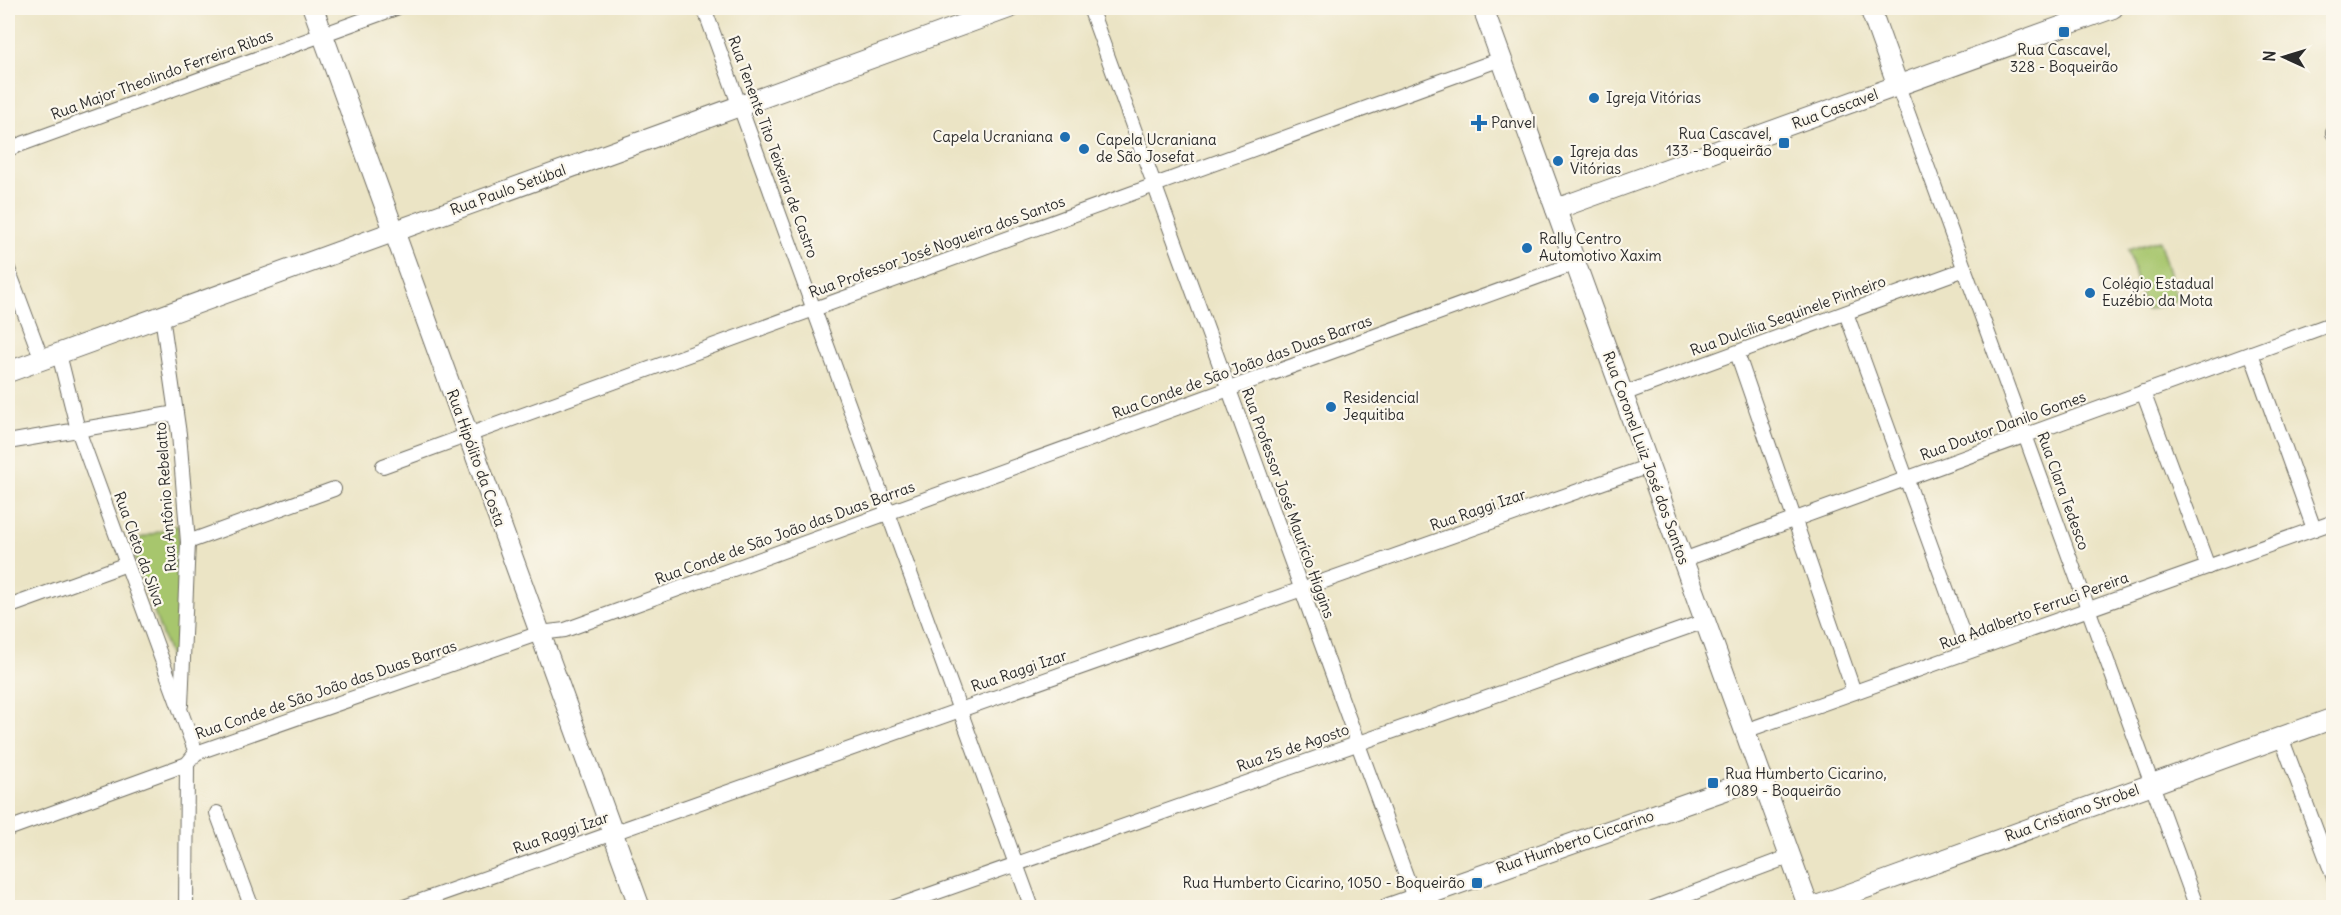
<svg xmlns="http://www.w3.org/2000/svg" width="2341" height="915" viewBox="0 0 2341 915" font-family="Delius,sans-serif">
<style>
.green{fill:#a7c66d;stroke:#69784c;stroke-width:1.5}
.lines{fill:none;stroke-linecap:round;stroke-linejoin:round}
.street-casing{stroke:#6e6c61;stroke-width:16}
.secondary-casing{stroke:#6e6c61;stroke-width:22}
.street{stroke:#fff;stroke-width:14}
.secondary{stroke:#fff;stroke-width:20}
.poi-dot{fill:#1f6fb2;stroke:#fbf7ec;stroke-width:2}
.labels{text-anchor:middle;stroke-width:4.5;stroke-linejoin:round;paint-order:stroke}
.poi-label{font-size:15px;fill:#2b2b2b;stroke:#fbf7ec;text-anchor:start}
.street-label{font-size:15px;fill:#2b2b2b;stroke:#fbf7ec}
</style>
<rect width="100%" height="100%" fill="#fbf7ec"/>
<filter id="ink" filterUnits="userSpaceOnUse"><feTurbulence type="fractalNoise" baseFrequency=".0167" numOctaves="2"/><feDisplacementMap in="SourceGraphic" scale="12" xChannelSelector="R" yChannelSelector="G"/><feConvolveMatrix kernelMatrix="1 2 1 2 8 2 1 2 1" color-interpolation-filters="sRGB"/></filter>
<filter id="wash" filterUnits="userSpaceOnUse"><feTurbulence type="fractalNoise" baseFrequency=".008" numOctaves="4" result="noise"/><feDisplacementMap in="SourceGraphic" scale="24" xChannelSelector="R" yChannelSelector="G"/><feGaussianBlur stdDeviation="1.35" result="paint"/><feColorMatrix in="noise" values="0 0 0 0 0 0 0 0 0 0 0 0 0 0 0 0 0 1.4 0 .05"/><feComposite in="paint" operator="in"/></filter>
<g filter="url(#wash)">
<rect width="100%" height="100%" fill="#ebe4c5"/>
<!-- green -->
<g class="green">
<polygon points="2159,240 2177,300 2146,310 2128,250"/>
<polygon points="178,525 180,571 176,674 129,542"/>
</g>
</g>
<g filter="url(#ink)">
<g class="lines">
<defs>
<g id="street">
<polyline points="704,8 1032,908"/>
<polyline points="1090,8 1417,906"/>
<polyline points="1898,86 2197,908"/>
<polyline points="2333,133 2334,134"/>
<polyline points="8,149 396,8"/>
<polyline points="8,269 42,360"/>
<polyline points="1846,313 1969,651"/>
<polyline points="162,316 179,434 188,542 181,705"/>
<polyline points="1737,353 1854,692"/>
<polyline points="2251,353 2314,529"/>
<polyline points="59,354 78,430 196,753"/>
<polyline points="2143,392 2208,567"/>
<polyline points="1623,394 1965,269"/>
<polyline points="8,442 176,413"/>
<polyline points="383,466 1501,59"/>
<polyline points="188,542 334,489"/>
<polyline points="1683,560 2334,323"/>
<polyline points="8,607 127,564"/>
<polyline points="1745,731 2334,522"/>
<polyline points="2281,737 2334,878"/>
<polyline points="217,813 252,908"/>
<polyline points="8,829 187,764 196,753 540,633 565,630 1576,263"/>
<polyline points="186,908 187,764"/>
<polyline points="401,908 1649,466"/>
<polyline points="892,908 1705,621"/>
<polyline points="1653,908 1791,856"/>
</g>
<g id="secondary">
<polyline points="313,8 640,908"/>
<polyline points="1483,8 1809,908"/>
<polyline points="1870,8 1898,86"/>
<polyline points="1556,209 2113,8"/>
<polyline points="8,372 1009,8"/>
<polyline points="1389,908 1762,777"/>
<polyline points="1811,908 2334,718"/>
</g>
</defs>
<!-- street casing -->
<use href="#street" class="street-casing"/>
<!-- secondary casing -->
<use href="#secondary" class="secondary-casing"/>
<!-- street -->
<use href="#street" class="street"/>
<!-- secondary -->
<use href="#secondary" class="secondary"/>
</g>
</g>
<!-- markers -->
<g class="poi-dot">
<rect x="2058" y="26" width="12" height="12" rx="3"/>
<circle cx="1594" cy="98" r="6"/>
<path d="M1476 114h6v6h6v6h-6v6h-6v-6h-6v-6h6z"/>
<circle cx="1065" cy="137" r="6"/>
<rect x="1778" y="137" width="12" height="12" rx="3"/>
<circle cx="1084" cy="149" r="6"/>
<circle cx="1558" cy="161" r="6"/>
<circle cx="1527" cy="248" r="6"/>
<circle cx="2090" cy="293" r="6"/>
<circle cx="1331" cy="407" r="6"/>
<rect x="1707" y="777" width="12" height="12" rx="3"/>
<rect x="1471" y="877" width="12" height="12" rx="3"/>
</g>
<g class="labels">
<!-- poi labels -->
<g class="poi-label">
<text x="2064" y="55" text-anchor="middle">Rua Cascavel,<tspan x="2064" dy="17">328 - Boqueirão</tspan></text>
<text x="1606" y="103">Igreja Vitórias</text>
<text x="1491" y="128">Panvel</text>
<text x="1772" y="139" text-anchor="end">Rua Cascavel,<tspan x="1772" dy="17">133 - Boqueirão</tspan></text>
<text x="1053" y="142" text-anchor="end">Capela Ucraniana</text>
<text x="1096" y="145">Capela Ucraniana<tspan x="1096" dy="17">de São Josefat</tspan></text>
<text x="1570" y="157">Igreja das<tspan x="1570" dy="17">Vitórias</tspan></text>
<text x="1539" y="244">Rally Centro<tspan x="1539" dy="17">Automotivo Xaxim</tspan></text>
<text x="2102" y="289">Colégio Estadual<tspan x="2102" dy="17">Euzébio da Mota</tspan></text>
<text x="1343" y="403">Residencial<tspan x="1343" dy="17">Jequitiba</tspan></text>
<text x="1725" y="779">Rua Humberto Cicarino,<tspan x="1725" dy="17">1089 - Boqueirão</tspan></text>
<text x="1465" y="888" text-anchor="end">Rua Humberto Cicarino, 1050 - Boqueirão</text>
</g>
<!-- street labels -->
<g class="street-label">
<text transform="translate(162 75) rotate(-20)" y="5">Rua Major Theolindo Ferreira Ribas</text>
<text transform="translate(1835 109) rotate(-20)" y="5">Rua Cascavel</text>
<text transform="translate(773 147) rotate(70)" y="5">Rua Tenente Tito Teixeira de Castro</text>
<text transform="translate(508 190) rotate(-20)" y="5">Rua Paulo Setúbal</text>
<text transform="translate(937 247) rotate(-20)" y="5">Rua Professor José Nogueira dos Santos</text>
<text transform="translate(1788 316) rotate(-20)" y="5">Rua Dulcília Sequinele Pinheiro</text>
<text transform="translate(1242 367) rotate(-20)" y="5">Rua Conde de São João das Duas Barras</text>
<text transform="translate(2003 426) rotate(-20)" y="5">Rua Doutor Danilo Gomes</text>
<text transform="translate(476 458) rotate(70)" y="5">Rua Hipólito da Costa</text>
<text transform="translate(1646 458) rotate(70)" y="5">Rua Coronel Luiz José dos Santos</text>
<text transform="translate(2063 491) rotate(70)" y="5">Rua Clara Tedesco</text>
<text transform="translate(166 497) rotate(-94)" y="5">Rua Antônio Rebelatto</text>
<text transform="translate(1288 503) rotate(70)" y="5">Rua Professor José Maurício Higgins</text>
<text transform="translate(1478 510) rotate(-19)" y="5">Rua Raggi Izar</text>
<text transform="translate(785 533) rotate(-20)" y="5">Rua Conde de São João das Duas Barras</text>
<text transform="translate(139 549) rotate(70)" y="5">Rua Cleto da Silva</text>
<text transform="translate(2034 611) rotate(-20)" y="5">Rua Adalberto Ferruci Pereira</text>
<text transform="translate(1019 671) rotate(-19)" y="5">Rua Raggi Izar</text>
<text transform="translate(326 690) rotate(-19)" y="5">Rua Conde de São João das Duas Barras</text>
<text transform="translate(1293 748) rotate(-19)" y="5">Rua 25 de Agosto</text>
<text transform="translate(2072 813) rotate(-20)" y="5">Rua Cristiano Strobel</text>
<text transform="translate(561 833) rotate(-19)" y="5">Rua Raggi Izar</text>
<text transform="translate(1575 842) rotate(-19)" y="5">Rua Humberto Ciccarino</text>
</g>
</g>
<!-- margin -->
<rect width="2341" height="915" fill="none" stroke="#fbf7ec" stroke-width="30"/>
<!-- north arrow -->
<g transform="translate(2284 57) rotate(274)" stroke="#fbf7ec" stroke-width="4.5" paint-order="stroke">
<path d="M0-4.5L10 22L0 15L-10 22Z" fill="#2b2b2b"/>
<text y="-9" font-size="16" font-weight="bold" text-anchor="middle" fill="#2b2b2b">N</text>
</g>
</svg>
